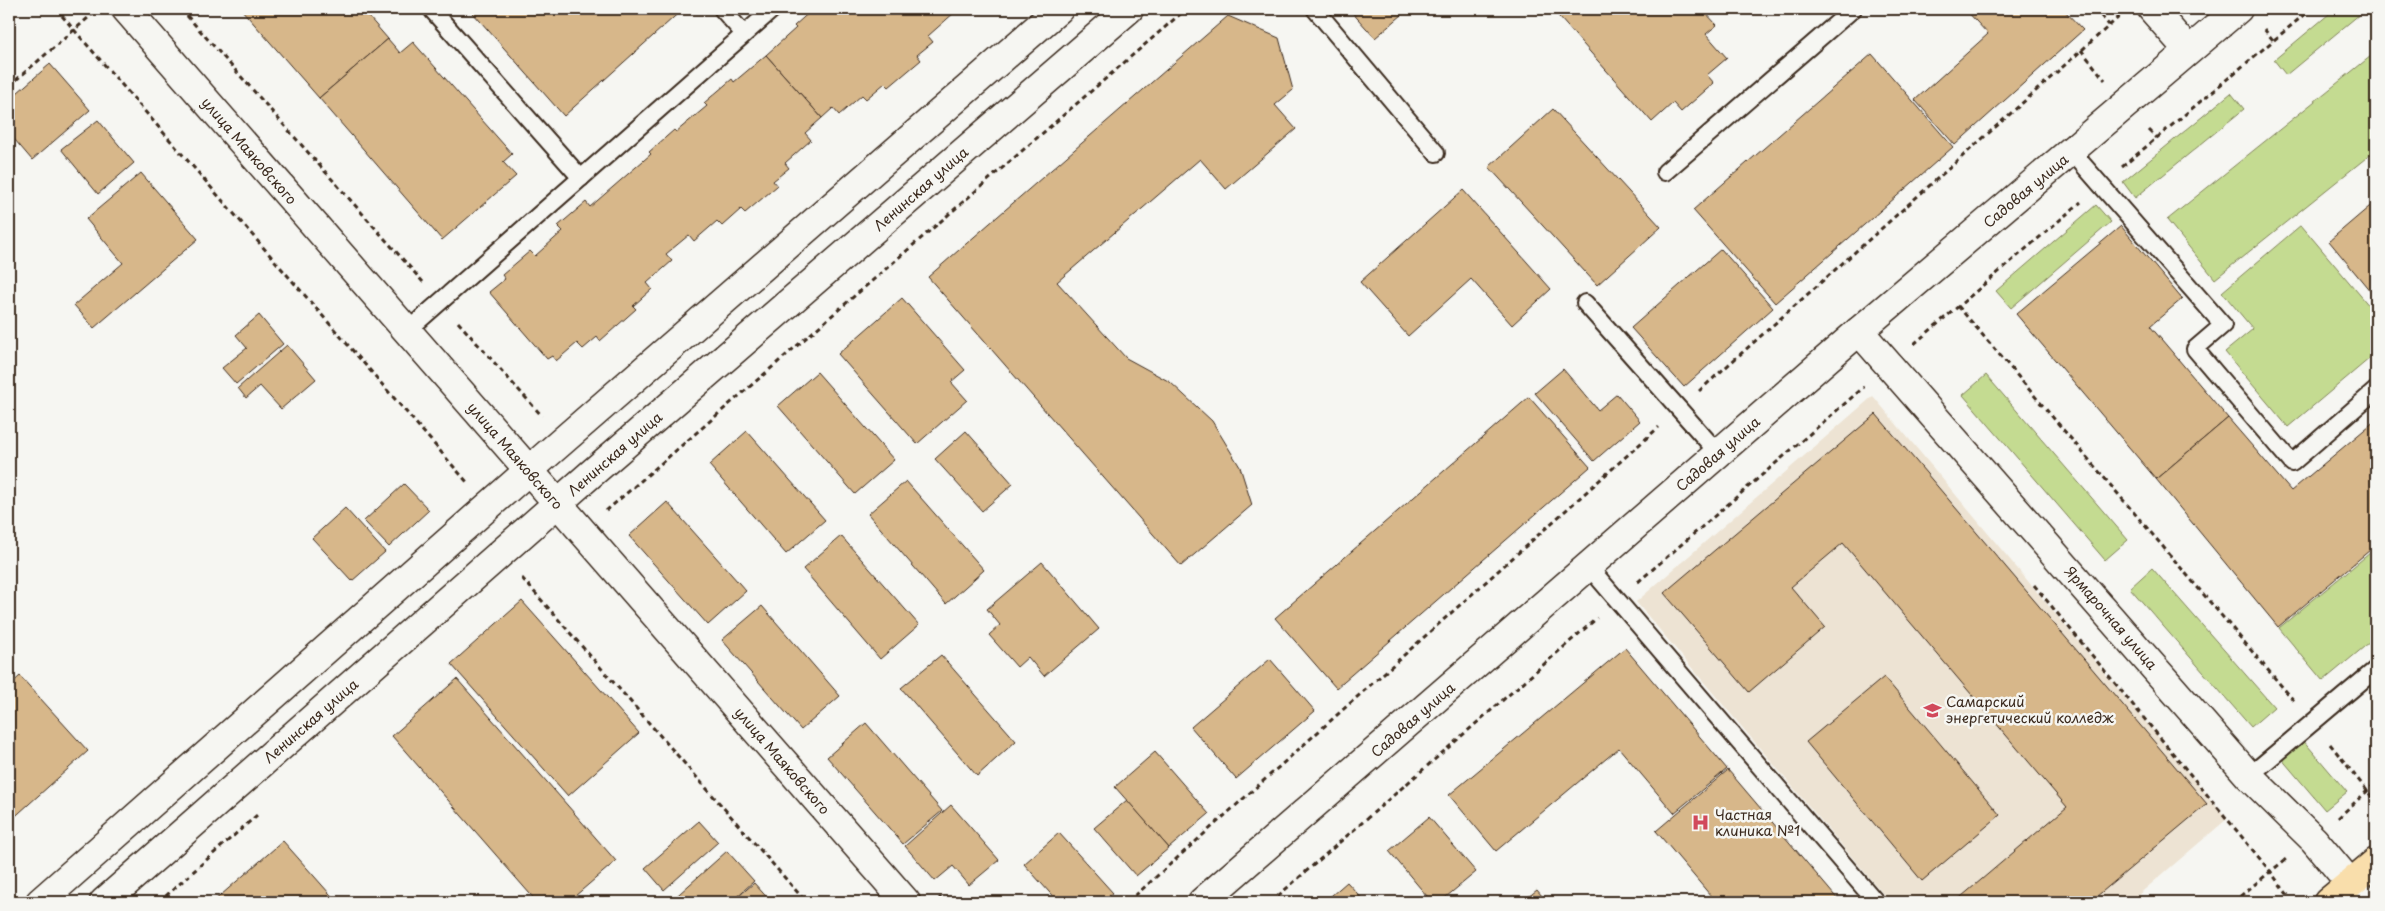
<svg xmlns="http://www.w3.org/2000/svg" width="2385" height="911" viewBox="0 0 2385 911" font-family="'Playpen Sans',sans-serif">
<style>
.built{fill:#ede3d3}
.green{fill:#c4db91;stroke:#808258}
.building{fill:#d7b78a;stroke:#3b2a1e}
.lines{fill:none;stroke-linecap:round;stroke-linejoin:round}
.lane-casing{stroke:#3b2a1e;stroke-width:20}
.street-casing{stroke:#3b2a1e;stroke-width:31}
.primary-casing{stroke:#3b2a1e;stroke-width:31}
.path{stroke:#3b2a1e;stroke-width:3;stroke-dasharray:5 4;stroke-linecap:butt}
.lane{stroke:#f6f6f2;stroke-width:16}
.street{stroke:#f6f6f2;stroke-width:28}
.primary{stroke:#f9deab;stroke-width:28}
.labels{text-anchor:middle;stroke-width:5;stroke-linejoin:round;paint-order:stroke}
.street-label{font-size:14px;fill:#3b2a1e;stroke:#f6f6f2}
.poi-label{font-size:14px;fill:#3b2a1e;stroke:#f6f6f2;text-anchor:start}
</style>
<rect width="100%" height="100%" fill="#f6f6f2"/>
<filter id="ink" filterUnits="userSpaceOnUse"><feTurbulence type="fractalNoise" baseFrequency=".02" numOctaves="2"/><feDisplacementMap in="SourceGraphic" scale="10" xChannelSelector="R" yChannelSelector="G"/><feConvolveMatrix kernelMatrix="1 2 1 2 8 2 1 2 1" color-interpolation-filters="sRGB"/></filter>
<g filter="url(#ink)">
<!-- built -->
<polygon class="built" points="1873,396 2227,819 2130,902 1890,902 1636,602"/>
<!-- green -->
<g class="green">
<polygon points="2335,9 2366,9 2286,75 2274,60"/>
<polygon points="2376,52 2376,150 2215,279 2167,220"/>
<polygon points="2231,93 2244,109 2135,198 2123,182"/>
<polygon points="2096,205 2111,222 2011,308 1996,291"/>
<polygon points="2301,225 2376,314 2376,353 2288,427 2225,352 2253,329 2222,292"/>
<polygon points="1986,375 2128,540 2105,560 1963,395"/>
<polygon points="2376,548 2376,637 2323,681 2279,628"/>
<polygon points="2152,568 2274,707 2251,727 2130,588"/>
<polygon points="2302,739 2347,792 2325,810 2280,757"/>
</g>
<!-- building -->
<g class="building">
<polygon points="241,9 362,9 388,39 319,98"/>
<polygon points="478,9 683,9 564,116 473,13"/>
<polygon points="813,9 952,9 955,12 928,36 933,42 917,55 921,60 889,87 885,83 866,99 862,95 839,115 833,108 822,118 766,55 796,28 794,26"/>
<polygon points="1349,9 1409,9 1375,38"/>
<polygon points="1552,9 1702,9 1717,25 1706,34 1727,58 1707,75 1714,83 1681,112 1673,103 1652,122"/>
<polygon points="1965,9 2063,9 2083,30 1955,145 1915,100 1988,34"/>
<polygon points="1228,16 1279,38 1293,90 1275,105 1296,129 1226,189 1200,159 1057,282 1126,358 1170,382 1212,421 1240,467 1252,505 1181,566 928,277"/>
<polygon points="388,39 400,53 413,42 512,154 503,162 516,176 442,240 319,98"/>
<polygon points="1872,54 1953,147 1775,303 1693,210"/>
<polygon points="766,55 822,118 805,133 811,140 785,163 789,168 773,181 777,186 745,213 741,209 722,226 717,221 694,241 689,235 666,254 672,261 647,283 652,289 633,306 636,309 600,341 597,337 583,349 577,343 556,361 552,356 547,359 489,292 505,279 502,275 530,251 535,256 563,231 558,226 586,202 590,207 651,154 649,152 674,130 676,132 707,106 704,103 732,79 734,82"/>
<polygon points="50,64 90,110 32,160 9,133 9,100"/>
<polygon points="1553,109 1661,227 1597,285 1489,167"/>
<polygon points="98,120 134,163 98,194 61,149"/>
<polygon points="141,173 198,239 94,328 74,305 123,263 86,219"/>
<polygon points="1463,190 1551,289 1512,325 1471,279 1408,336 1360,282"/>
<polygon points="2376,201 2376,298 2329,241"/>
<polygon points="2121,226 2182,299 2150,326 2228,418 2156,479 2016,314"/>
<polygon points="1721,249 1773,308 1684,387 1631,328"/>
<polygon points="902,298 965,370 951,382 967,400 917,444 838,354"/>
<polygon points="259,315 283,344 236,384 222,368 247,348 236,335"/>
<polygon points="287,345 316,379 281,409 260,386 246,398 238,388"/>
<polygon points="1563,369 1598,410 1617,394 1640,421 1594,461 1535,393"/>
<polygon points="817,372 894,460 855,494 778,406"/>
<polygon points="1529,397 1590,467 1336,688 1275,618"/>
<polygon points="1876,414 2207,804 2090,902 1955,902 2067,807 1843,543 1791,587 1825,627 1749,692 1664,593"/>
<polygon points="2228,418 2291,491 2376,420 2376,545 2278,627 2156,479"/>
<polygon points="747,431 825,520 786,554 709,465"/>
<polygon points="966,431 1013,484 982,511 935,459"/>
<polygon points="906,481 984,570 946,604 868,514"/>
<polygon points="404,484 429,510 389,547 364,521"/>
<polygon points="667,502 746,591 708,625 629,536"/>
<polygon points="345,508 385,552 352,581 312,538"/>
<polygon points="841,536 919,625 880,659 803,569"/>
<polygon points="1042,562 1099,629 1044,676 1028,657 1017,667 989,635 1000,625 987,609"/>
<polygon points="522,601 639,733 568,796 451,664"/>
<polygon points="762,606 840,696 801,730 722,640"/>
<polygon points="1625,648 1727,769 1674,813 1619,748 1496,851 1449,795"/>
<polygon points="941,655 1016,741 977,776 901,688"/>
<polygon points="1270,659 1315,711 1236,779 1191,727"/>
<polygon points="20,676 88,751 9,822 9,686"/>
<polygon points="1884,677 2000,815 1922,881 1806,742"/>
<polygon points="457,679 616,861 568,902 537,902 392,736"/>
<polygon points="866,723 942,811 903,844 827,757"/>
<polygon points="1155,752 1209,814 1169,848 1115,787"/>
<polygon points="1728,770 1840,902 1716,902 1656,831"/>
<polygon points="1127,800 1169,848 1136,876 1094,828"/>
<polygon points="951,805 999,860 969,885 953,866 935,881 905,846"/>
<polygon points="1429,817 1476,872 1440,902 1432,902 1389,851"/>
<polygon points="699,821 718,842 664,890 645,868"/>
<polygon points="1059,833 1113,893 1102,902 1058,902 1024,864"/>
<polygon points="283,841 337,902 213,902"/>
<polygon points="727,851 754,881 731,902 670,902"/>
<polygon points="1347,882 1365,902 1324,902"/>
<polygon points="754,883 771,902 732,902"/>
<polygon points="1537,890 1547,902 1522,902"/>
</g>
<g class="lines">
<defs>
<g id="lane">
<polyline points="435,9 433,11 581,178"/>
<polyline points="722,9 744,34"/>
<polyline points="1315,9 1436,153"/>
<polyline points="2072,152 2223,325 2195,349 2292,463 2376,390"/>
<polyline points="1665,172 1853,9"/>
<polyline points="1585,303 1719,454"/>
<polyline points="407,331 773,9"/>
<polyline points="1589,567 1876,902"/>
<polyline points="2249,776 2376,669"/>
</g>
<g id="street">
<polyline points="126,9 906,902"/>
<polyline points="2152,9 2188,50"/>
<polyline points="1859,331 2249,776 2314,840 2366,902"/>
<polyline points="40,902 528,471 1059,9"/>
<polyline points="104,902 592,473 1129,9"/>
<polyline points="1202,902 1859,331 2238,9"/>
</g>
<polyline id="primary" points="2328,902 2376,862"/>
</defs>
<!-- lane casing -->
<use href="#lane" class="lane-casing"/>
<!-- street casing -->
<use href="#street" class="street-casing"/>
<!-- primary casing -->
<use href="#primary" class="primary-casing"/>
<!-- path -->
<g class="path">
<polyline points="56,9 467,482"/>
<polyline points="181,9 423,282"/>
<polyline points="2095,9 2109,25"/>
<polyline points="2264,29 2273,40"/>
<polyline points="2081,50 2105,80"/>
<polyline points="9,86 95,12"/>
<polyline points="2149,130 2157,138"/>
<polyline points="2122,167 2311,9"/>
<polyline points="1958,306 2296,703"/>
<polyline points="458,322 542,416"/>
<polyline points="1914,344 2081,202"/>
<polyline points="1699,391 2120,16"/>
<polyline points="606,511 1186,9"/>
<polyline points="522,578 806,902"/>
<polyline points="1638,582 1864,387"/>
<polyline points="2034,585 2270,871 2293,902"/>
<polyline points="2330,744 2376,802"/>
<polyline points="2338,818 2376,783"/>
<polyline points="939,897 944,902"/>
<polyline points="159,902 257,815"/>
<polyline points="1128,902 1659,427"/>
<polyline points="1271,902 1597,618"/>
<polyline points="2233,902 2286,859"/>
</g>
<!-- lane -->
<use href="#lane" class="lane"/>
<!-- street -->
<use href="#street" class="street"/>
<!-- primary -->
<use href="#primary" class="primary"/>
</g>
</g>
<!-- icons -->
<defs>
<symbol id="university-bare" viewBox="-9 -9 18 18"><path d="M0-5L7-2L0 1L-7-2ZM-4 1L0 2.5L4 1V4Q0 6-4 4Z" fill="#d1495b" stroke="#f6f6f2" stroke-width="2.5" paint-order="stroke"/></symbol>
<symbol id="hospital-bare" viewBox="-9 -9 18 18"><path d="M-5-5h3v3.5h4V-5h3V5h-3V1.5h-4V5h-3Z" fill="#d1495b" stroke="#f6f6f2" stroke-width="2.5" paint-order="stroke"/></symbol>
</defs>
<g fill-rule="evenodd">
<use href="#university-bare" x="1920" y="698" width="25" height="25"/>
<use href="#hospital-bare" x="1688" y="810" width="25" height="25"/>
</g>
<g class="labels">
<!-- street labels -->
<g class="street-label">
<text transform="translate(249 151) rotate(49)" y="5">улица Маяковского</text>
<text transform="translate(921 189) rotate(-41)" y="5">Ленинская улица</text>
<text transform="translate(2026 191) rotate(-40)" y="5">Садовая улица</text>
<text transform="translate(615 454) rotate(-41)" y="5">Ленинская улица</text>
<text transform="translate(1718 454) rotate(-41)" y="5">Садовая улица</text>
<text transform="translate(515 456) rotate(49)" y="5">улица Маяковского</text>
<text transform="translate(2111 618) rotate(49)" y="5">Ярмарочная улица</text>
<text transform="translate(1413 720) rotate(-41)" y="5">Садовая улица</text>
<text transform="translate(311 721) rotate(-41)" y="5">Ленинская улица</text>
<text transform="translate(782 761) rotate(49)" y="5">улица Маяковского</text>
</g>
<!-- poi labels -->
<g class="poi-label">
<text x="1946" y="707">Самарский<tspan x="1946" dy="16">энергетический колледж</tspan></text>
<text x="1715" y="820">Частная<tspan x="1715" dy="16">клиника №1</tspan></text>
</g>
</g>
<!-- margin -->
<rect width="2385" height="911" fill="none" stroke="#f6f6f2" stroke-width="30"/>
<rect x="15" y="15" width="2355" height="881" fill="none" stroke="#3b2a1e" stroke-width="2" filter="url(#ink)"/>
</svg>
